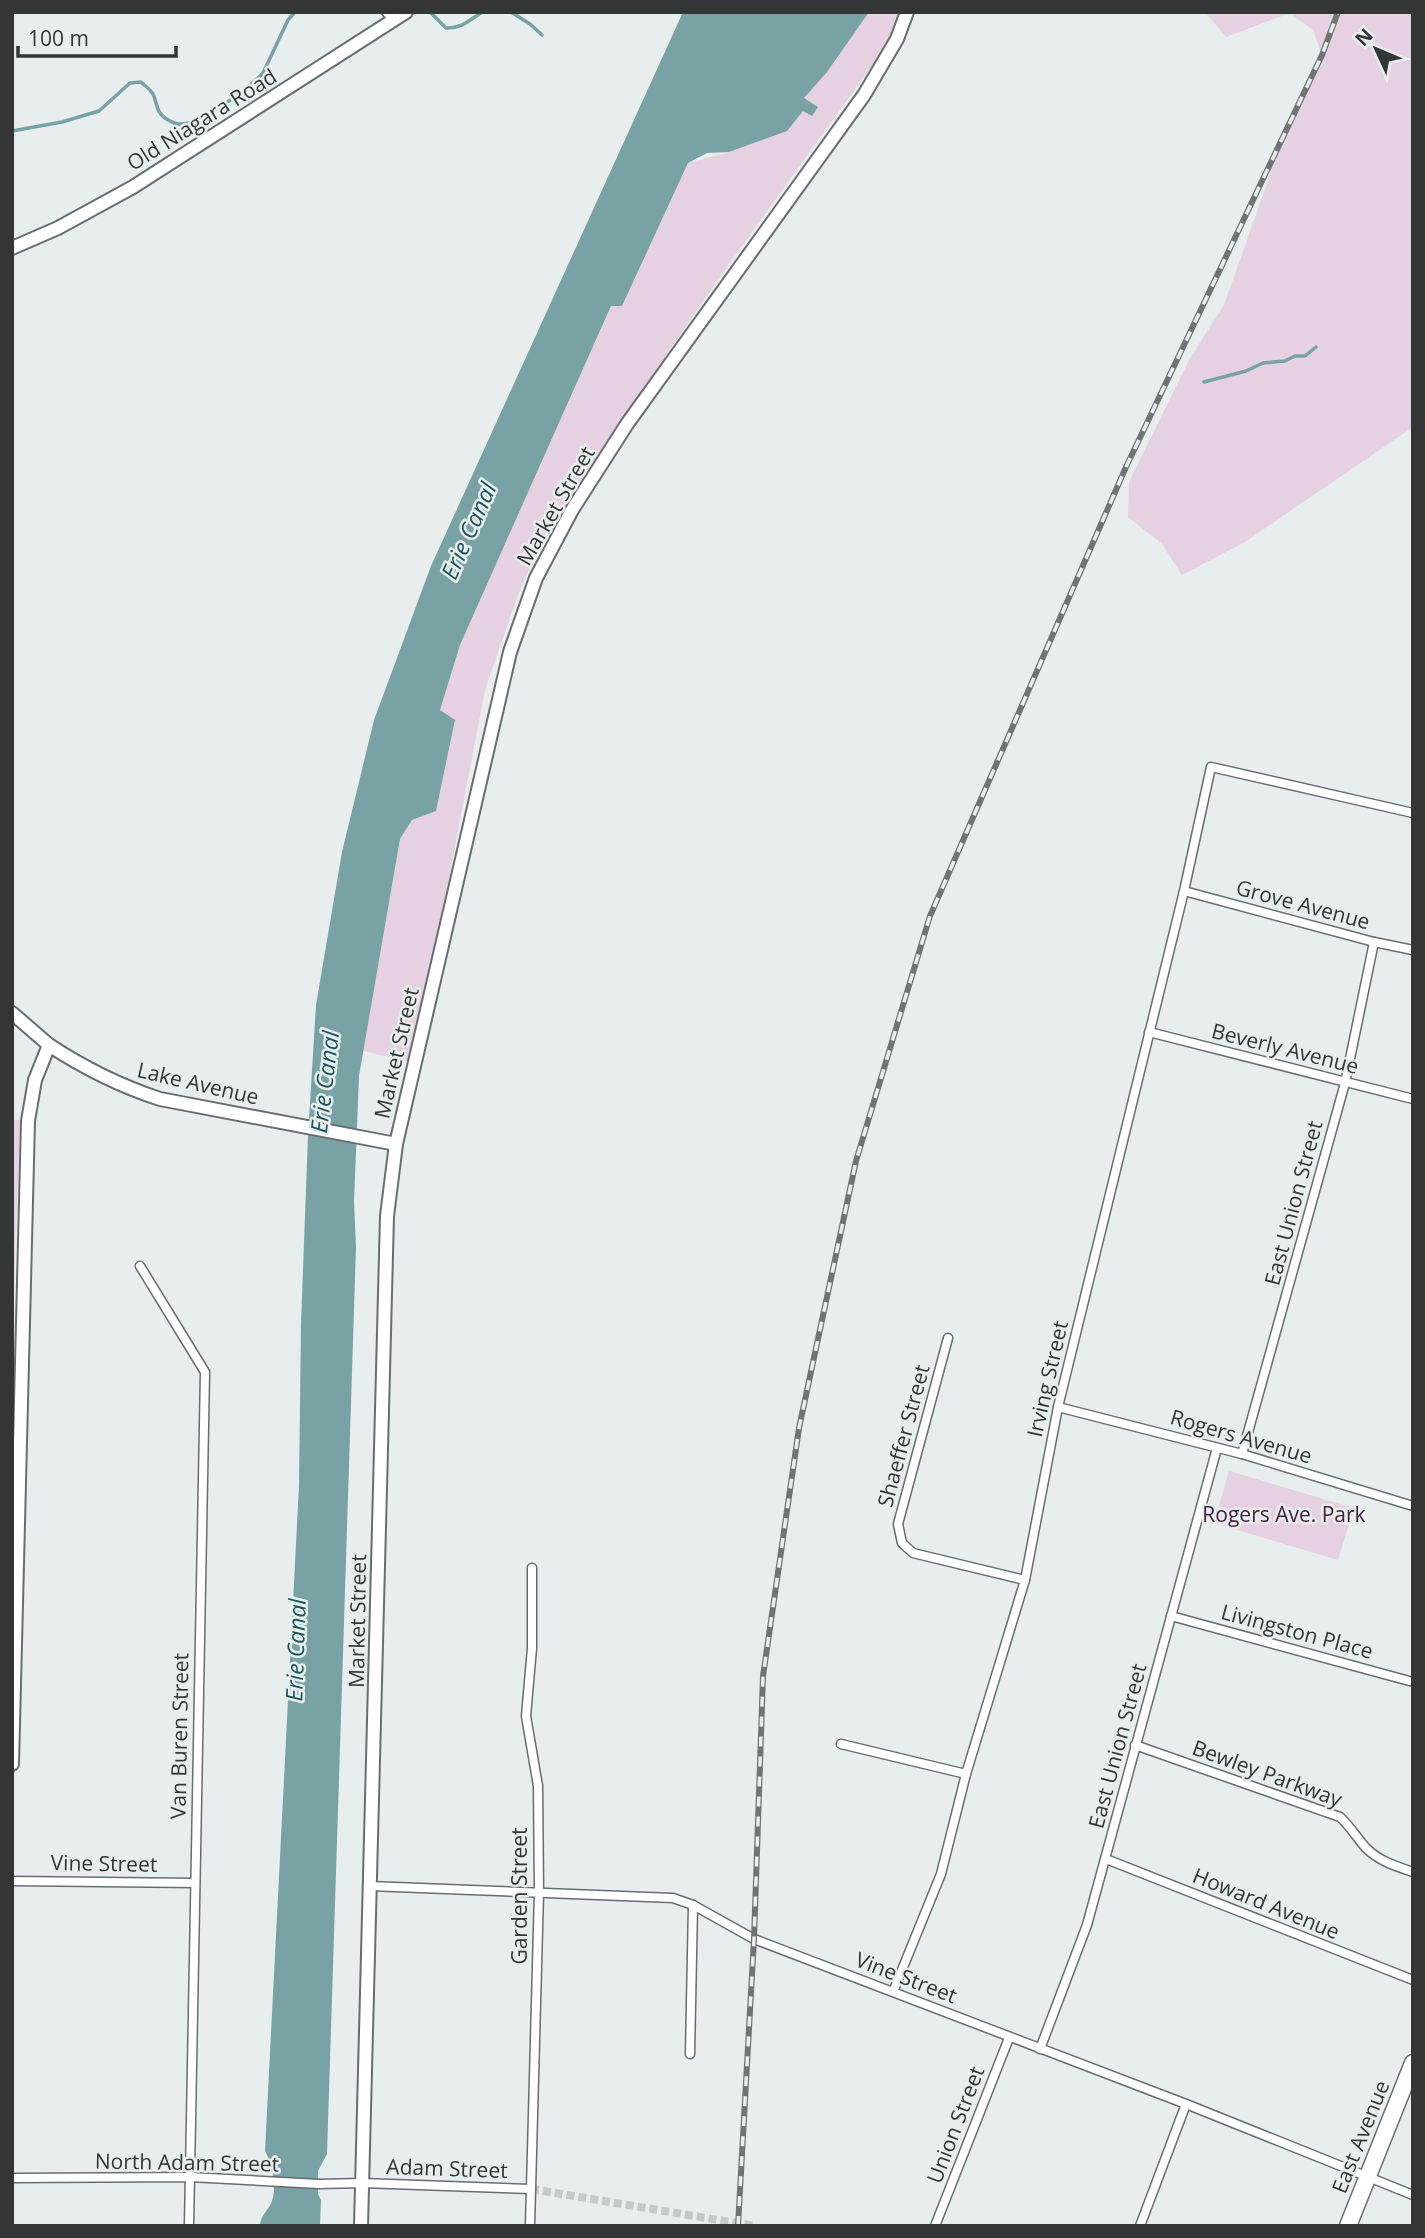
<svg xmlns="http://www.w3.org/2000/svg" width="1425" height="2238" viewBox="0 0 1425 2238" font-family="'Open Sans',sans-serif">
<style>
.green{fill:#e5d1e1}
.water{fill:#79a2a5}
.lines{fill:none;stroke-linecap:round;stroke-linejoin:round}
.stream{stroke:#79a2a5;stroke-width:3.5}
.street-tunnel{stroke:#c4c9c9;stroke-width:8;stroke-dasharray:8 4;stroke-linecap:butt}
.street-casing{stroke:#686d6e;stroke-width:11}
.secondary-casing{stroke:#686d6e;stroke-width:16}
.primary-casing{stroke:#686d6e;stroke-width:16}
.highway-casing{stroke:#686d6e;stroke-width:19}
.street{stroke:#fff;stroke-width:8}
.secondary{stroke:#fff;stroke-width:12}
.primary{stroke:#fff;stroke-width:12}
.highway{stroke:#fff;stroke-width:16}
.rail-casing{stroke:#707474;stroke-width:6}
.rail{stroke:#e8eeee;stroke-width:3.5;stroke-dasharray:10;stroke-linecap:butt}
.labels{text-anchor:middle;stroke-width:5;stroke-linejoin:round;paint-order:stroke}
.street-label{font-size:21px;fill:#333636;stroke:#e8eeee}
.park-label{font-size:21px;fill:#462041;stroke:#e8eeee}
.water-label{font-size:23px;font-style:italic;fill:#1a5559;stroke:#e8eeee}
</style>
<rect width="100%" height="100%" fill="#e8eeee"/>
<!-- green -->
<g class="green">
<polygon points="868,12 898,12 887,45 729,264 630,407 545,534 518,595 485,690 435,951 410,1062 363,1051 400,839 412,820 436,811 455,721 440,710 460,645 611,306 622,306 688,163 729,152 804,98"/>
<polygon points="1205,12 1413,12 1413,427 1245,542 1182,575 1161,543 1128,517 1129,482 1190,358 1224,305 1277,155 1322,55 1313,30 1290,13 1226,37"/>
<polygon points="12,1120 20,1120 12,1335"/>
<polygon points="1229,1471 1354,1508 1338,1560 1214,1523"/>
</g>
<!-- water -->
<path class="water" d="M683,12H869L827,72L804,98L818,107L812,116L803,111L787,131L729,152L707,153L688,163L622,306H611L460,645L440,710L455,720L436,811L412,820L400,839L359,1076L354,1202L356,1247L327,2154L318,2171V2194L321,2200L320,2226H260C260,2215 269,2210 272,2201C277,2186 272,2163 265,2151L299,1485L301,1324L308,1135L316,1005L342,852L374,720L431,566Z"/>
<g class="lines">
<!-- stream -->
<g class="stream">
<path d="M430,12L446,28C462,29 470,19 483,12"/>
<polyline points="511,12 530,24 542,35"/>
<path d="M12,131L62,122L99,111L130,83L141,82C145,86 150,89 153,94C157,102 156,112 165,118C168,120 174,124 179,124C199,126 249,88 263,73L288,20L295,12"/>
<polyline points="1204,382 1246,371 1263,363 1285,361 1295,356 1305,356 1316,347"/>
</g>
<!-- street-tunnel -->
<polyline class="street-tunnel" points="531,2189 755,2226"/>
<defs>
<g id="street">
<polyline points="386,12 394,20"/>
<polyline points="1184,891 1374,942 1413,950"/>
<polyline points="1149,1032 1413,1099"/>
<polyline points="140,1266 205,1372 189,2226"/>
<polyline points="948,1338 898,1524 902,1543 913,1553 1025,1580"/>
<polyline points="1058,1407 1242,1454 1413,1506"/>
<polyline points="1242,1454 1345,1083 1374,942"/>
<polyline points="1171,1616 1413,1682"/>
<polyline points="841,1744 966,1774"/>
<path d="M1135,1745L1340,1817C1350,1826 1357,1838 1366,1848C1379,1861 1395,1866 1413,1872"/>
<polyline points="1106,1859 1413,1980"/>
<polyline points="12,1881 195,1883"/>
<polyline points="369,1886 673,1898 693,1905 754,1939 1186,2104 1413,2195"/>
<polyline points="893,1992 941,1874 966,1774 1025,1580 1058,1407 1184,891 1211,767 1413,813"/>
<polyline points="1040,2049 1087,1925 1217,1448"/>
<polyline points="690,2054 693,1905"/>
<polyline points="12,2178 190,2177 319,2184 362,2183 531,2189"/>
<polyline points="530,2226 539,1892 538,1786 526,1716 532,1648 532,1568"/>
<polyline points="935,2226 1009,2038"/>
<polyline points="1140,2226 1186,2104"/>
</g>
<g id="secondary">
<polyline points="12,248 58,228 133,187 406,12"/>
<path d="M49,1045C84,1068 120,1086 160,1099L396,1144"/>
<polyline points="361,2226 387,1216 396,1144 510,652 536,578 572,510 627,424 864,95 897,39 907,12"/>
</g>
<polyline id="primary" points="12,1013 49,1045 35,1080 28,1121 12,1764"/>
<polyline id="highway" points="1348,2226 1413,2063"/>
</defs>
<!-- street casing -->
<use href="#street" class="street-casing"/>
<!-- secondary casing -->
<use href="#secondary" class="secondary-casing"/>
<!-- primary casing -->
<use href="#primary" class="primary-casing"/>
<!-- highway casing -->
<use href="#highway" class="highway-casing"/>
<!-- street -->
<use href="#street" class="street"/>
<!-- secondary -->
<use href="#secondary" class="secondary"/>
<!-- primary -->
<use href="#primary" class="primary"/>
<!-- highway -->
<use href="#highway" class="highway"/>
<defs>
<polyline id="rail" points="738,2226 754,1939 763,1676 799,1428 856,1161 930,916 1126,467 1322,55 1338,12"/>
</defs>
<!-- rail casing -->
<use href="#rail" class="rail-casing"/>
<!-- rail -->
<use href="#rail" class="rail"/>
</g>
<g class="labels">
<!-- street labels -->
<g class="street-label">
<text transform="translate(202 120) rotate(-32)" y="7">Old Niagara Road</text>
<text transform="translate(556 506) rotate(-60)" y="7">Market Street</text>
<text transform="translate(1303 905) rotate(15)" y="7">Grove Avenue</text>
<text transform="translate(1285 1049) rotate(14)" y="7">Beverly Avenue</text>
<text transform="translate(397 1053) rotate(-77)" y="7">Market Street</text>
<text transform="translate(198 1084) rotate(13)" y="7">Lake Avenue</text>
<text transform="translate(1294 1203) rotate(-75)" y="7">East Union Street</text>
<text transform="translate(1048 1379) rotate(-77)" y="7">Irving Street</text>
<text transform="translate(904 1436) rotate(-75)" y="7">Shaeffer Street</text>
<text transform="translate(1241 1437) rotate(16)" y="7">Rogers Avenue</text>
<text transform="translate(358 1621) rotate(-89)" y="7">Market Street</text>
<text transform="translate(1297 1632) rotate(15)" y="7">Livingston Place</text>
<text transform="translate(180 1736) rotate(-89)" y="7">Van Buren Street</text>
<text transform="translate(1118 1746) rotate(-75)" y="7">East Union Street</text>
<text transform="translate(1267 1774) rotate(20)" y="7">Bewley Parkway</text>
<text transform="translate(104 1864) rotate(1)" y="7">Vine Street</text>
<text transform="translate(520 1896) rotate(-90)" y="7">Garden Street</text>
<text transform="translate(1266 1904) rotate(22)" y="7">Howard Avenue</text>
<text transform="translate(906 1978) rotate(21)" y="7">Vine Street</text>
<text transform="translate(956 2125) rotate(-69)" y="7">Union Street</text>
<text transform="translate(1361 2137) rotate(-68)" y="7">East Avenue</text>
<text transform="translate(187 2163) rotate(1)" y="7">North Adam Street</text>
<text transform="translate(447 2169) rotate(2)" y="7">Adam Street</text>
</g>
<!-- park labels -->
<g class="park-label">
<text x="1284" y="1522">Rogers Ave. Park</text>
</g>
<!-- water labels -->
<g class="water-label">
<text transform="translate(469 531) rotate(-66)" y="8">Erie Canal</text>
<text transform="translate(325 1082) rotate(-83)" y="8">Erie Canal</text>
<text transform="translate(296 1650) rotate(-88)" y="8">Erie Canal</text>
</g>
</g>
<!-- border -->
<rect width="1425" height="2238" fill="none" stroke="#333636" stroke-width="28"/>
<!-- north arrow -->
<g transform="translate(1376 49) rotate(314)" stroke="#e8eeee" stroke-width="5" paint-order="stroke">
<path d="M0-5L12 26L0 18L-12 26Z" fill="#333636"/>
<text y="-10" font-size="19" font-weight="bold" text-anchor="middle" fill="#333636">N</text>
</g>
<!-- scale -->
<path d="M18 46v10h158v-10" fill="none" stroke="#333636" stroke-width="3.5"/>
<text x="28" y="46" font-size="21" fill="#333636" stroke="#e8eeee" stroke-width="5" paint-order="stroke">100 m</text>
</svg>
